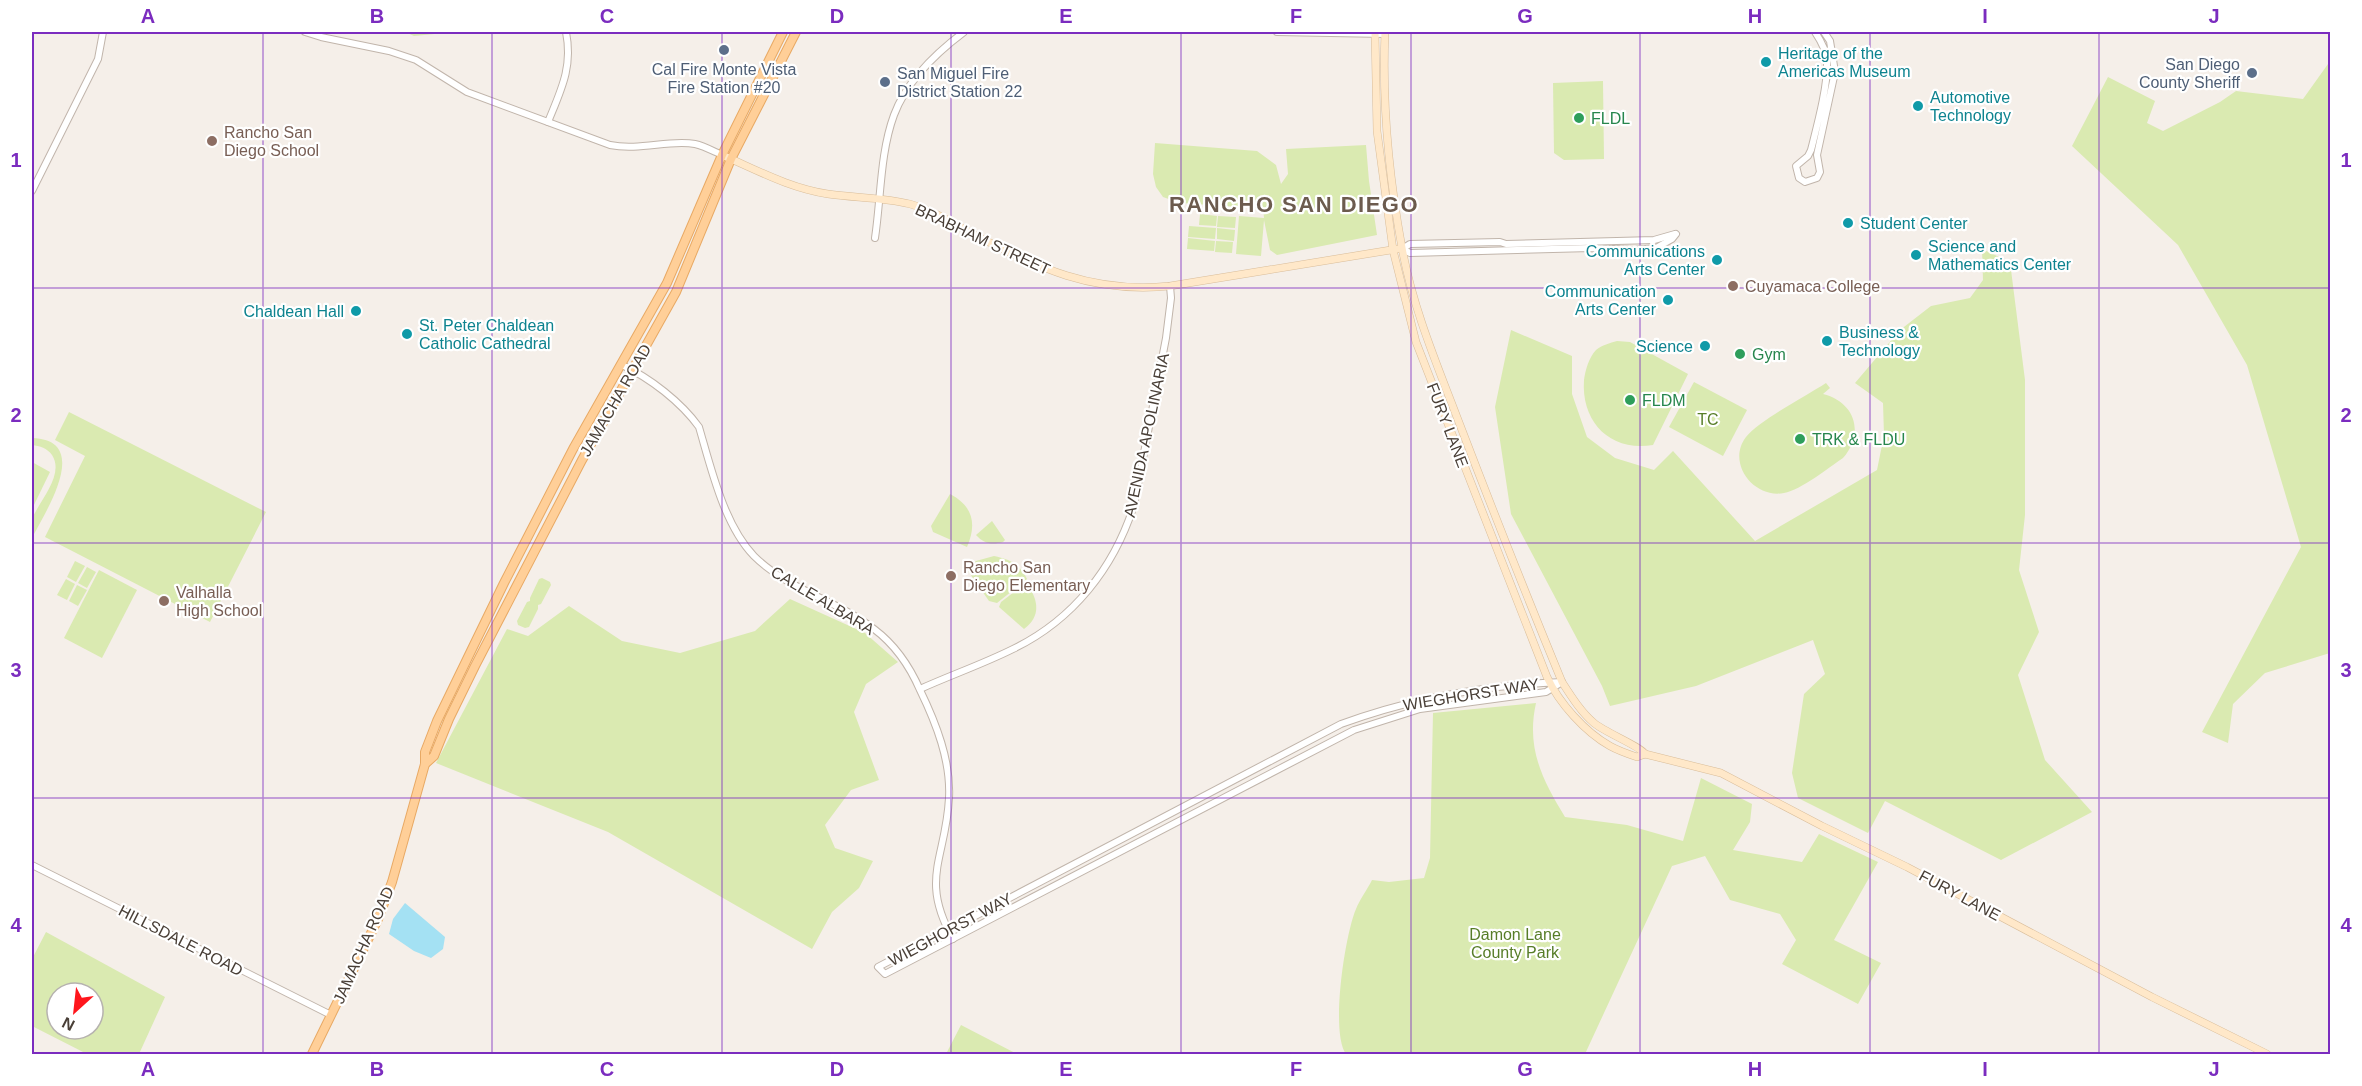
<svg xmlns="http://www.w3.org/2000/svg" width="2362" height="1086" viewBox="0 0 2362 1086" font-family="Helvetica,sans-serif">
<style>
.green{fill:#daeab1;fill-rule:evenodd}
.water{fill:#a4e1f3}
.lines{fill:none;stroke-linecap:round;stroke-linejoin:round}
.tertiary-casing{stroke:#c1b5ab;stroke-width:8}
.secondary-casing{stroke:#d9bd9a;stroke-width:8}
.primary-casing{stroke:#e8a964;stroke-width:10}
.tertiary{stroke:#fff;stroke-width:6}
.secondary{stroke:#ffe8c9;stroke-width:7}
.primary{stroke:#ffcf98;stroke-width:8}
.grid{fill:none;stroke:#7b2cbf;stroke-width:1.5;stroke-opacity:0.55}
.service-dot{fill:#5c6f8a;stroke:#fff;stroke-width:2}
.culture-dot{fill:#0f9aa8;stroke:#fff;stroke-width:2}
.leisure-dot{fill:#2e9e5b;stroke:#fff;stroke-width:2}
.education-dot{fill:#8d6e63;stroke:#fff;stroke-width:2}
.labels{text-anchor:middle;stroke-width:4.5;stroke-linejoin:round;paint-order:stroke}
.culture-label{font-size:16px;fill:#0d838f;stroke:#fff;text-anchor:start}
.service-label{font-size:16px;fill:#4e5e75;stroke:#fff;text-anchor:end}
.leisure-label{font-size:16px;fill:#27864d;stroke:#fff;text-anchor:start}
.education-label{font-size:16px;fill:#785e54;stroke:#fff;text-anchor:start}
.street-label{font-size:16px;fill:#493f37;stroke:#fff}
.park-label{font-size:16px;fill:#577d28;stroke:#fff}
.district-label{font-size:22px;font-weight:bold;letter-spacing:1.5px;fill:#6c5b4e;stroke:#fff}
.neatline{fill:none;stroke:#7b2cbf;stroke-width:2}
.grid-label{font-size:20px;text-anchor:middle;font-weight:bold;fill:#7b2cbf}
</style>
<rect width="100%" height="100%" fill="#f5efe9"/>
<!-- green -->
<g class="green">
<polygon points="405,32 455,32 414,36"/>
<polygon points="2328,64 2330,67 2330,653 2265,673 2233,704 2228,743 2202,732 2301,547 2247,365 2178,245 2072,146 2108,77 2155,101 2147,123 2163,131 2220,102 2236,91 2303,99"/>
<polygon points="1603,81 1604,159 1564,160 1554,153 1553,83"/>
<polygon points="1155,143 1257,151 1276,165 1281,184 1288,174 1286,149 1366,145 1369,181 1377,235 1277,255 1270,250 1264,220 1261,256 1236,254 1239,216 1264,218 1263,207 1256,208 1180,203 1163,197 1156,187 1153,174"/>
<polygon points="1200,214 1217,216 1216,226 1199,225"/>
<polygon points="1218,216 1236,217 1235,228 1217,227"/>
<polygon points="1189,226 1216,228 1215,239 1188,237"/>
<polygon points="1217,228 1235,230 1234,241 1217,239"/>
<polygon points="1188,238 1215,241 1214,251 1187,249"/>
<polygon points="1216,241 1233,242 1232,253 1215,252"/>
<polygon points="1982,249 2010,262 2025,380 2025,515 2019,570 2039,632 2018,675 2045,760 2092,812 2001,860 1885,801 1868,833 1798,798 1792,773 1804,694 1825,674 1813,640 1696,686 1610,706 1602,686 1511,514 1495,407 1511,330 1572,356 1572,394 1587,437 1615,458 1654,470 1673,451 1755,541 1877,470 1884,435 1883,403 1855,383 1900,330 1931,306 1970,298 1983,280"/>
<path d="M1617,341L1630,342L1688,374L1653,445C1610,452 1581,422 1584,380C1585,371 1589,357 1596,350C1602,345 1610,343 1617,341Z"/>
<polygon points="1694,382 1747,410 1723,456 1669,427"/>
<path d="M1826,383L1830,388L1823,394C1855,402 1865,433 1843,458C1828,468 1801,490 1784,493C1754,499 1726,463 1746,437C1760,420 1806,396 1826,383Z"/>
<polygon points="69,412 266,512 210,622 45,537 85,456 55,440"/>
<path d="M32,438C93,440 45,512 32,538C31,532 30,525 32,519C39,501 65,475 52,455C47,448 40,446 32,445Z"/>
<polygon points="32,462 50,472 32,509"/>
<path d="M950,494C973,506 977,524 967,547L933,532L931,526Z"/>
<path d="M992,521L1005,540L1003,542C992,545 984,544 976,535Z"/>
<path d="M994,556C1009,559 1020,564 1027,579L997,603L989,601L966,568L976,561Z"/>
<polygon points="75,561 85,566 76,582 67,577"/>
<polygon points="87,567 96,572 87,588 78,583"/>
<polygon points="99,570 137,590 102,658 64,638"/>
<polygon points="542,578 550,582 551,585 541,604 538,605 538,609 529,627 525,628 518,625 517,621 527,602 530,601 530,598 539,579"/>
<polygon points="66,579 75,584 67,600 57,595"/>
<path d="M1026,583C1038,598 1042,616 1024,629L999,607L1001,602Z"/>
<polygon points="77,585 87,590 78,606 69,601"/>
<polygon points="790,599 865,633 898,662 866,684 854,712 879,780 851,790 825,825 835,848 873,861 859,888 832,912 812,949 608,832 436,763 507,629 528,636 569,606 622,641 680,653 755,631"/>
<path d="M1536,703C1526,748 1542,779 1565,817L1627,825L1683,841L1701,778L1752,804L1750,822L1733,850L1802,862L1819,834L1878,862L1834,940L1881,963L1858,1004L1782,964L1796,940L1780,914L1730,900L1705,856L1672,866L1585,1054H1346C1330,1033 1345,934 1356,909C1360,899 1367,890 1372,880L1389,882L1424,878L1430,858L1433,713Z"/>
<path d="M46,932L165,997L139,1054H87L32,1026V959ZM57,993H93V1029H57Z"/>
<polygon points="961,1025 1017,1054 946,1054"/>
</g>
<!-- water -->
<polygon class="water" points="405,903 445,937 443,949 431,958 414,951 389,934 393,919"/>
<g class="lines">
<defs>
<g id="tertiary">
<path d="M305,32L321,37L389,51L416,60L467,92L610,145C640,151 670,139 695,144C704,146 713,151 722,155"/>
<polyline points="1277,32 1385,34"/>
<path d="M1815,32C1821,41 1827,51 1827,62C1828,86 1817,126 1811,150L1808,156L1796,166L1799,178L1805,182L1817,178L1820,172L1817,155L1835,72L1830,41L1824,32"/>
<path d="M548,122C561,90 573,67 566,32"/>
<polyline points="32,191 98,59 103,32"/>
<path d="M875,238C881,198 880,153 894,115C907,80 936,53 964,32"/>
<polyline points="1402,249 1410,253 1591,248 1634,250 1656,248 1672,239 1676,234"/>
<polyline points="1402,249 1410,244 1500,242 1506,244 1654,240 1675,234"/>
<path d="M622,365C650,378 681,402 699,427C711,468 724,525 754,556C788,590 837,600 874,629C894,644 910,667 920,690C936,723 951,761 949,798C946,858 919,879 953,939"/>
<path d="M1562,682L1546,692L1420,709L1354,730L885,974L878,967L1341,724C1412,698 1487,685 1562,682Z"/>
<path d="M920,689C951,675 983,664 1013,649C1073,620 1114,568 1134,505L1166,338L1171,298L1170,286"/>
<polyline points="32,865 331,1015"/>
</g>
<g id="secondary">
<path d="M1375,32L1377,131L1393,250L1416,342L1547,677C1559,703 1585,732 1610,746C1619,751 1628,754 1637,757L1645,754L1721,773L1822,826L1907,867L2152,997L2267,1054"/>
<path d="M1385,32C1382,104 1389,177 1402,248C1413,309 1438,367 1460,425C1493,511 1527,597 1562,682C1571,696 1581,712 1594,723C1606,733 1640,746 1645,754"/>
<path d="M722,155C757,170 789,188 828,194C855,198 883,197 910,204C933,210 950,222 971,233C1039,268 1092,294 1170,286L1397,249"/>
</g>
<g id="primary">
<polyline points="425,764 434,756 449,719 475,666 582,460 676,292 731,159 796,32"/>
<polyline points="312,1054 378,919 392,882 425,764 425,752 437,721 504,583 573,449 667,283 722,155 783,32"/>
</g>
</defs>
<!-- tertiary casing -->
<use href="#tertiary" class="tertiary-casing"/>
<!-- secondary casing -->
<use href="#secondary" class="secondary-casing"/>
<!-- primary casing -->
<use href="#primary" class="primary-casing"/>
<!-- tertiary -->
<use href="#tertiary" class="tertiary"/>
<!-- secondary -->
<use href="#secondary" class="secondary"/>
<!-- primary -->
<use href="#primary" class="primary"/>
</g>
<!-- grid -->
<path class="grid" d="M263,32V1054M492,32V1054M722,32V1054M951,32V1054M1181,32V1054M1411,32V1054M1640,32V1054M1870,32V1054M2099,32V1054M32,288H2330M32,543H2330M32,798H2330"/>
<!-- markers -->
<g class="service-dot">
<circle cx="724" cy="50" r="6"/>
<circle cx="2252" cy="73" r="6"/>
<circle cx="885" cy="82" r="6"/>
</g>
<g class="culture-dot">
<circle cx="1766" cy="62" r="6"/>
<circle cx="1918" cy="106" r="6"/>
<circle cx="1848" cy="223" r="6"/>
<circle cx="1916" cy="255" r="6"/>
<circle cx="1717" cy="260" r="6"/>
<circle cx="1668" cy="300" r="6"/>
<circle cx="356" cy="311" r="6"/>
<circle cx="407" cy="334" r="6"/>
<circle cx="1827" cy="341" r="6"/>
<circle cx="1705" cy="346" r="6"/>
</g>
<g class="leisure-dot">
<circle cx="1579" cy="118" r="6"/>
<circle cx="1740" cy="354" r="6"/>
<circle cx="1630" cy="400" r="6"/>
<circle cx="1800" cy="439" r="6"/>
</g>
<g class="education-dot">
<circle cx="212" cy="141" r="6"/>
<circle cx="1733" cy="286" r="6"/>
<circle cx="951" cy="576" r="6"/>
<circle cx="164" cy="601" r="6"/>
</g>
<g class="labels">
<!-- culture labels -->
<g class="culture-label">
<text x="1778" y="59">Heritage of the<tspan x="1778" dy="18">Americas Museum</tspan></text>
<text x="1930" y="103">Automotive<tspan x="1930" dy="18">Technology</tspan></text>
<text x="1860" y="229">Student Center</text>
<text x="1928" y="252">Science and<tspan x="1928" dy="18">Mathematics Center</tspan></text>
<text x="1705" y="257" text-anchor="end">Communications<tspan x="1705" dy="18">Arts Center</tspan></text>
<text x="1656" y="297" text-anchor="end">Communication<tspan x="1656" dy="18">Arts Center</tspan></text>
<text x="344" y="317" text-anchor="end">Chaldean Hall</text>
<text x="419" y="331">St. Peter Chaldean<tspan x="419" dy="18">Catholic Cathedral</tspan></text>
<text x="1839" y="338">Business &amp;<tspan x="1839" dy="18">Technology</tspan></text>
<text x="1693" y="352" text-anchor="end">Science</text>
</g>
<!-- service labels -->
<g class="service-label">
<text x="2240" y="70">San Diego<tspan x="2240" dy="18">County Sheriff</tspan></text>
<text x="724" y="75" text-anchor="middle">Cal Fire Monte Vista<tspan x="724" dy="18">Fire Station #20</tspan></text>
<text x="897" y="79" text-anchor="start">San Miguel Fire<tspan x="897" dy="18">District Station 22</tspan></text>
</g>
<!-- leisure labels -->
<g class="leisure-label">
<text x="1591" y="124">FLDL</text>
<text x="1752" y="360">Gym</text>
<text x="1642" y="406">FLDM</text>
<text x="1812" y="445">TRK &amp; FLDU</text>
</g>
<!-- education labels -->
<g class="education-label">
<text x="224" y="138">Rancho San<tspan x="224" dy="18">Diego School</tspan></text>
<text x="1745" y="292">Cuyamaca College</text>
<text x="963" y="573">Rancho San<tspan x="963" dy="18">Diego Elementary</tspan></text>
<text x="176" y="598">Valhalla<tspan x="176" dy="18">High School</tspan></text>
</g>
<!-- street labels -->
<g class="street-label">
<text transform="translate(983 239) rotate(25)" y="6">BRABHAM STREET</text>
<text transform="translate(615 400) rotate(-60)" y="6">JAMACHA ROAD</text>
<text transform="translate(1448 425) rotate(69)" y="6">FURY LANE</text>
<text transform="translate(1146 435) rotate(-78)" y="6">AVENIDA APOLINARIA</text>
<text transform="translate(823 600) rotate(31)" y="6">CALLE ALBARA</text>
<text transform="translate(1471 694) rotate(-9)" y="6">WIEGHORST WAY</text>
<text transform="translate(1960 895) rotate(28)" y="6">FURY LANE</text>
<text transform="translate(950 929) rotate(-28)" y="6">WIEGHORST WAY</text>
<text transform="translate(181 940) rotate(27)" y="6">HILLSDALE ROAD</text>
<text transform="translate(363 945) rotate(-66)" y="6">JAMACHA ROAD</text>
</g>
<!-- park labels -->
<g class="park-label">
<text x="1708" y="425">TC</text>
<text x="1515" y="940">Damon Lane<tspan x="1515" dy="18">County Park</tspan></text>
</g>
<!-- district labels -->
<g class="district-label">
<text x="1294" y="212">RANCHO SAN DIEGO</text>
</g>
</g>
<!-- border -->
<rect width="2362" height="1086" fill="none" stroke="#ffffff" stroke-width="66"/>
<!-- north arrow -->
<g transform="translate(75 1011) rotate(207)"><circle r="28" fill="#ffffff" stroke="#b6b2af" stroke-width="1.5"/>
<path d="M0-4.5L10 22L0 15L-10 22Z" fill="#ff161c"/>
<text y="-9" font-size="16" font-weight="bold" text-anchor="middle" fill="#493f37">N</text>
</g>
<rect x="33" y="33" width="2296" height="1020" class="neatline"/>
<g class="grid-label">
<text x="148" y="23">A</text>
<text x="377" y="23">B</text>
<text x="607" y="23">C</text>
<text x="837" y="23">D</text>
<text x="1066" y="23">E</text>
<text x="1296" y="23">F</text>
<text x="1525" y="23">G</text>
<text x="1755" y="23">H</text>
<text x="1985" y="23">I</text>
<text x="2214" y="23">J</text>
<text x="16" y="167">1</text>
<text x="2346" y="167">1</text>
<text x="16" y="422">2</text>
<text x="2346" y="422">2</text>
<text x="16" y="677">3</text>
<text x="2346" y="677">3</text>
<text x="16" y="932">4</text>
<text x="2346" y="932">4</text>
<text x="148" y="1076">A</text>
<text x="377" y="1076">B</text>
<text x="607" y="1076">C</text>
<text x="837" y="1076">D</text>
<text x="1066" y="1076">E</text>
<text x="1296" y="1076">F</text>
<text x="1525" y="1076">G</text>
<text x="1755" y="1076">H</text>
<text x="1985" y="1076">I</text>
<text x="2214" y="1076">J</text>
</g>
</svg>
